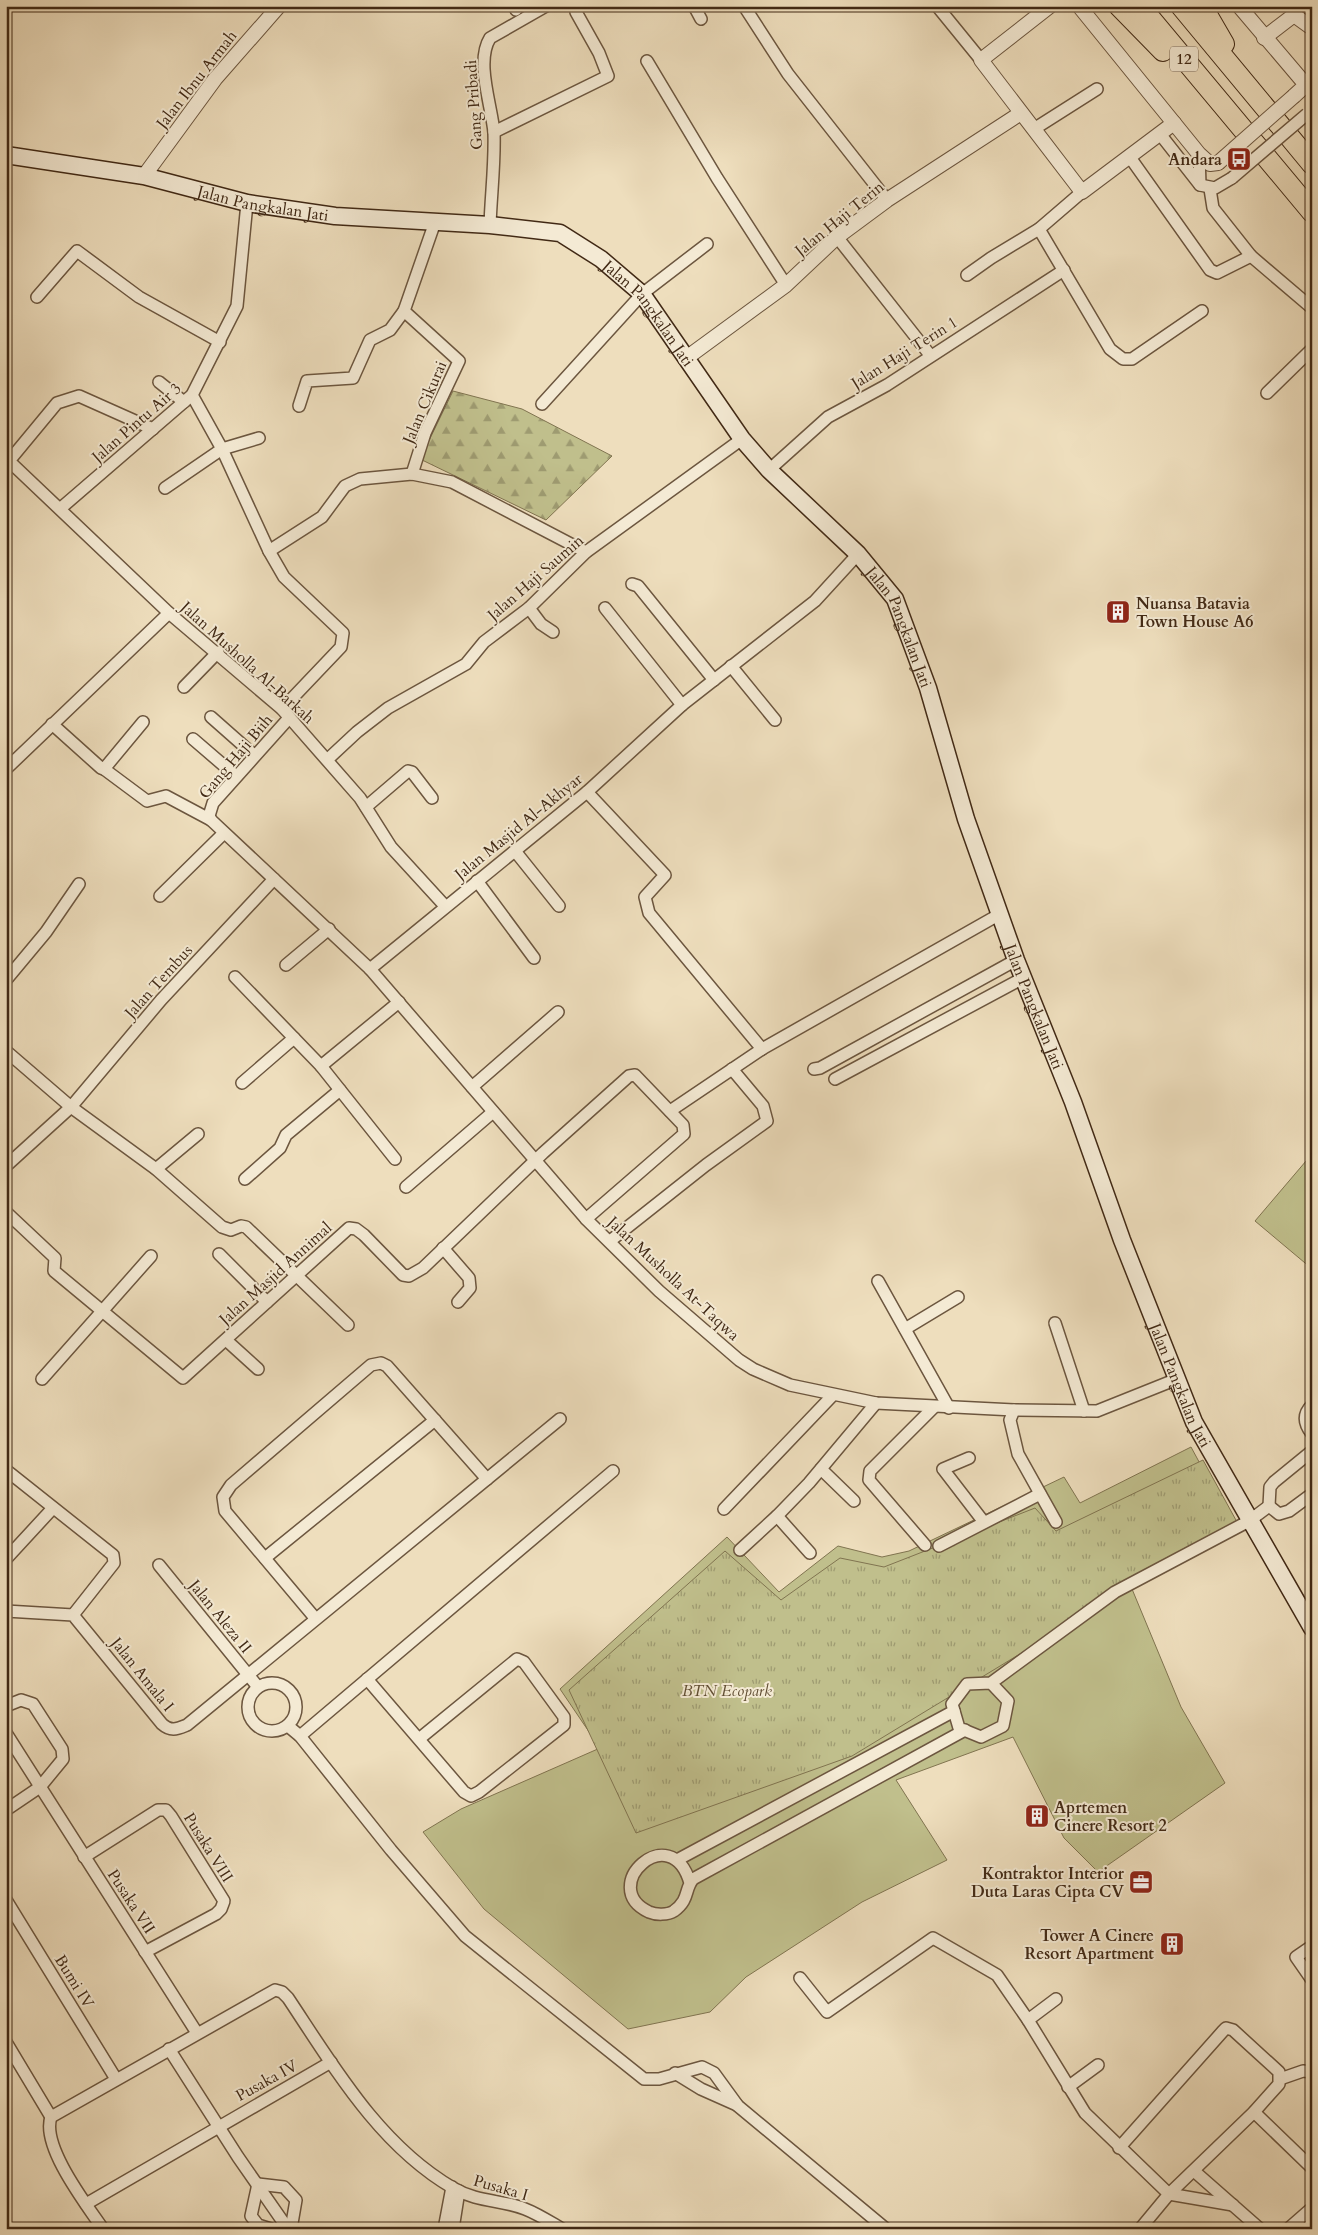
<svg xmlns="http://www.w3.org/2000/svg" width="1318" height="2235" viewBox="0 0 1318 2235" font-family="Cardo,serif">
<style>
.grass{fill:#c0bf8c;stroke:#807450}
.forest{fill:url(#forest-firs);stroke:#807450}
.park{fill:url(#park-tufts);stroke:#807450}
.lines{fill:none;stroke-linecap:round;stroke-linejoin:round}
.minor-casing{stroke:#6c563f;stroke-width:14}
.tertiary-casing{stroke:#6c563f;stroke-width:16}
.secondary-casing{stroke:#412915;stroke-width:19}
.motorway-casing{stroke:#412915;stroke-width:22}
.minor{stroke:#f4ead4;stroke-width:11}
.tertiary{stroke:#f4ead4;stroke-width:14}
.secondary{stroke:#f4ead4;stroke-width:16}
.motorway{stroke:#eedebd;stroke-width:20}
.minor-bridge-casing{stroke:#6c563f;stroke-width:14;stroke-linecap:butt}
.tertiary-bridge-casing{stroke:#6c563f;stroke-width:16;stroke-linecap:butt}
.minor-bridge{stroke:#f4ead4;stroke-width:11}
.tertiary-bridge{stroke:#f4ead4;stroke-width:14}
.labels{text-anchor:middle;stroke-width:4;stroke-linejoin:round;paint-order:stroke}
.shield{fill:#f4ead4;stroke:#77634e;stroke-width:1}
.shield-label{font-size:15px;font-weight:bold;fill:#412915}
.street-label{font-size:16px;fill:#412915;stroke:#f4ead4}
.poi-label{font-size:16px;font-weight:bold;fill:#412915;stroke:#f4ead4;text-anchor:end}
.park-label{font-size:16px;font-style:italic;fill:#614e33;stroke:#f4ead4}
</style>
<defs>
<pattern id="forest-firs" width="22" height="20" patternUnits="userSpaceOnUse" patternTransform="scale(1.25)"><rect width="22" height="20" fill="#c0bf8c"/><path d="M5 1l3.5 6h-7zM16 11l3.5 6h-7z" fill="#9e9b71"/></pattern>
<pattern id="park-tufts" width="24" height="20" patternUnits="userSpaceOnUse" patternTransform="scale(1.25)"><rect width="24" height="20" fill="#c0bf8c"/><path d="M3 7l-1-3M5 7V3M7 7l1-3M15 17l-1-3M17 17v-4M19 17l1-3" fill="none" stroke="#9e9b71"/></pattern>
</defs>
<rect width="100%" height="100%" fill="#eedebd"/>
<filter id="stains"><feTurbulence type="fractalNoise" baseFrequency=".004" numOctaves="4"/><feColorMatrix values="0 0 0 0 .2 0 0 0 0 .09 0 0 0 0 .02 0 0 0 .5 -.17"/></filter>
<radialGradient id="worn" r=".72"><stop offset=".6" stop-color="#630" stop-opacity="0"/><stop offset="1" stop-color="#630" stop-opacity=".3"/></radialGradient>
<!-- grass -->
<g class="grass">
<polygon points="1312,1154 1312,1266 1311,1268 1255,1221"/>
<polygon points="1191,1447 1236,1530 1132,1589 1181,1707 1225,1783 1098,1872 1064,1838 1013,1737 896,1780 947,1860 862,1902 746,1977 710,2012 628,2029 484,1909 423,1832 461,1809 600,1748 560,1689 727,1537 779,1592 838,1546 882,1557 909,1551 1064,1477 1080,1503"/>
</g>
<!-- forest -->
<polygon class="forest" points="453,391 522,409 612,456 546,520 420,459"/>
<!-- park -->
<polygon class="park" points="1203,1460 1237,1522 852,1756 636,1833 569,1690 725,1551 781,1600 840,1558 884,1567 1035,1508 1056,1531"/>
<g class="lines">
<defs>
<g id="minor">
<polyline points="515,6 516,10"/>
<polyline points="694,6 701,19"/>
<polyline points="744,6 788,74 887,200"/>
<polyline points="937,6 981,60"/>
<polyline points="647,61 717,178 786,285"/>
<polyline points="1034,129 1097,89"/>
<polyline points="494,132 608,76 599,53 576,12"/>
<polyline points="1160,134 1200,185 1215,188 1232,178"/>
<polyline points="1199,154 1200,185"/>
<polyline points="1129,156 1210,270 1217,273 1251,256"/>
<polyline points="1210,189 1213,208 1251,256 1312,308"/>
<path d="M490,225C491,195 495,163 494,133C492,106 475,62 490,38L546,6"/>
<polyline points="1039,229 1110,349 1123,359 1132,359 1202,311"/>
<polyline points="837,237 930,355"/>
<polyline points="967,275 991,258 1039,229 1082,192"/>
<polyline points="37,297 77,251 139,297 220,342"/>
<polyline points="159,382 184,402"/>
<polyline points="1267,393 1312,349"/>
<polyline points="192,395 222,449 269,551 284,577 343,633 341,647 282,709"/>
<polyline points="542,404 642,294 707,244"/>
<polyline points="299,406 307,381 353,378 370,340 390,330 404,311"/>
<polyline points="153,429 79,396 57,403 9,461 169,613 282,709 360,798 391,847 445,906"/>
<polyline points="769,470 828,417 887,385 1064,270"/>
<polyline points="412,474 425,433 459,361 404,311 435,222"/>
<polyline points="165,488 222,449 259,438"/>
<polyline points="61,508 192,395 237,306 247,203"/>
<polyline points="269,551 322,517 345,486 360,479 412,474 452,482 586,552"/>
<polyline points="632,584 638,586 714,680"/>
<polyline points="529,608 541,624 553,632"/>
<polyline points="605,608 682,705"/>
<polyline points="731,666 775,720"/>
<polyline points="184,687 218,652"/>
<polyline points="211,717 254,755"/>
<polyline points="289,718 213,803 209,816 211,820 370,969 586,1219 659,1291 739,1360 753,1369 790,1385 876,1403 1014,1410 1097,1411 1177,1379"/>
<polyline points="52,724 101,768 104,769 143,722"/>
<polyline points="193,739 236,776"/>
<polyline points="328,759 357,732 388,708 466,664 484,642 529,608 586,552 742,439"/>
<polyline points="6,769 169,613"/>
<polyline points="104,769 147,801 166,796 211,820"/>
<polyline points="587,792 665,875 645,897 649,913 762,1049"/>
<polyline points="366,807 408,771 412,772 432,798"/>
<polyline points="515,851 559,906"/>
<polyline points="477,881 534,958"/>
<polyline points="160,896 224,833"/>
<polyline points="286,965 329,929"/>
<polyline points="370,969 587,792 682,705 815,601 858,554"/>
<polyline points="235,977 321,1066 395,1159"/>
<polyline points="6,980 46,932 79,884"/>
<polyline points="6,1051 71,1107 156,1169 222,1227 231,1230 241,1226 246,1227 348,1325"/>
<polyline points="321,1066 399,1002"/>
<polyline points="814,1069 820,1068 1016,960"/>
<polyline points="835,1079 1023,978"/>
<polyline points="242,1083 294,1038"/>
<polyline points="472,1087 558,1012"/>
<polyline points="670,1111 762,1049 1000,914"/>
<polyline points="6,1166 71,1107 161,1000 274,879"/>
<polyline points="156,1169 198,1134"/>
<polyline points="245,1179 280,1148 286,1135 340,1090"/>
<polyline points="406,1187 493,1112"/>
<polyline points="6,1212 55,1258 54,1271 183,1378 349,1228 356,1229 364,1235 403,1275 409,1276 423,1268 543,1153 629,1076 635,1075 683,1125 684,1134 586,1219"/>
<polyline points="610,1241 706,1165 767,1121 763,1106 732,1069"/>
<polyline points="443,1248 469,1278 470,1288 458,1302"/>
<polyline points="219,1254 267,1302"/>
<polyline points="878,1281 949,1408"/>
<polyline points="1055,1323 1084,1411"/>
<polyline points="905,1329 958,1297"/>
<polyline points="226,1340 258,1369"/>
<polyline points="42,1379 151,1256"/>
<path d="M1312,1405C1302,1415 1304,1424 1312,1434"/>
<polyline points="1014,1410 1010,1420 1018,1454 1056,1522"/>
<polyline points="969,1458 943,1469 983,1521"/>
<polyline points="821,1469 854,1501"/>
<polyline points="6,1470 113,1555 114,1563 73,1615"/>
<polyline points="487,1479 560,1419"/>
<polyline points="1269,1506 1270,1487 1274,1482 1312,1451"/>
<polyline points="1269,1506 1279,1514 1289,1511 1312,1494"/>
<polyline points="724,1509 833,1395"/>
<polyline points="777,1516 810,1553"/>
<polyline points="925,1545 869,1480 870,1471 934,1407"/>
<polyline points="939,1546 1040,1494"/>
<polyline points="740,1550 777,1516 809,1483 876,1403"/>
<polyline points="265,1558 435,1420"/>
<polyline points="6,1559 53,1508"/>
<polyline points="159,1565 258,1687"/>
<path d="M6,1611L73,1615L162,1724C171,1732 177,1729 187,1725L487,1479L387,1366L381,1363L371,1365L231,1485L223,1497L225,1511L315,1618"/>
<polyline points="367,1679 464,1792 471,1796 479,1792 564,1725 564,1717 524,1662 517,1659 419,1739"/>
<circle cx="272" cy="1707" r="24"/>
<polyline points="991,1683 1008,1701 1003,1726 981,1737 959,1728 952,1704 967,1684 991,1683 1115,1592 1249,1521 1269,1506"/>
<polyline points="6,1706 21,1700 33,1704 62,1749 63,1759 40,1787 6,1810"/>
<polyline points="288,1726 300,1736 391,1850 465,1936 644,2079 659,2079 702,2067 714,2073 738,2106 886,2229"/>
<polyline points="6,1733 197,2033"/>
<polyline points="300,1736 613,1471"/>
<polyline points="84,1857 158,1810 166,1810 171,1816 224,1901 221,1909 216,1914 145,1952"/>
<polyline points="677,1860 954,1711"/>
<path d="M690,1883C671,1817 596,1887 649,1912C656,1915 668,1915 674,1911C690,1899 684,1890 693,1879L965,1730"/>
<polyline points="6,1900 116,2079"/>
<polyline points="1312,1946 1296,1957 1312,1980"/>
<polyline points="800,1978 827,2012 933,1938 997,1975 1028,2020 1085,2113 1169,2194 1140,2229"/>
<polyline points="1028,2020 1056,1999"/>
<polyline points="6,2042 51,2117"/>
<polyline points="169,2049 238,2157 288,2229"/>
<polyline points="675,2073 701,2089 737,2105"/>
<polyline points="1280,2079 1303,2071 1312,2072"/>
<polyline points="1068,2087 1098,2065"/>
<polyline points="1254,2112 1312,2168"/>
<polyline points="1119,2148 1223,2031 1226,2028 1233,2030 1279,2072 1279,2084 1254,2112 1169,2194 1233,2205"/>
<polyline points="1194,2171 1260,2229"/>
<polyline points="86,2204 331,2062"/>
<path d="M103,2229C86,2204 41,2146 51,2117L275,1990L282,1992L288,1998C334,2067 379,2145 453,2188C479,2203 500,2199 525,2209C538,2214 550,2222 562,2229"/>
<polyline points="271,2229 258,2225 251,2216 258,2184 284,2187 296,2200 291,2229"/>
<polyline points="444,2229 452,2187"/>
<polyline points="453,2229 459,2191"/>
<polyline points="1288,2229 1312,2208"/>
</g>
<g id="tertiary">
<polyline points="1050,6 981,60 1082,192 1174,123"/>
<polyline points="1079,6 1199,154 1210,164 1218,163"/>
<polyline points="1239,6 1306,85 1294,96"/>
<polyline points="1264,38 1294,15 1312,28"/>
<polyline points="144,176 215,79 279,6"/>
<polyline points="685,359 786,285 837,237 887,200 1021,113"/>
</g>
<g id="secondary">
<path id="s1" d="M6,155L144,176L247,203L335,216L490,225L560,233L601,259L642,294L742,439L769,470L858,554L895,599L928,688L966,819L1016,960L1073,1102L1122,1240L1194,1422L1312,1628"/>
</g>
<g id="motorway">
<polyline points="1119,6 1163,51"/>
<polyline points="1140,6 1312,212"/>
<polyline points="1181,6 1312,164"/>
<polyline points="1202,6 1224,44"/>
</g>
</defs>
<!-- minor casing -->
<use href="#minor" class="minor-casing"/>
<!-- tertiary casing -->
<use href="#tertiary" class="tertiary-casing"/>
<!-- secondary casing -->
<use href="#secondary" class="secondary-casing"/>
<!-- motorway casing -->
<use href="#motorway" class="motorway-casing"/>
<!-- minor -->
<use href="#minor" class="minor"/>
<!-- tertiary -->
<use href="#tertiary" class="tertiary"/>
<!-- secondary -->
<use href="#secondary" class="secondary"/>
<!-- motorway -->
<use href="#motorway" class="motorway"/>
<defs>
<polyline id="minor-bridge" points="1232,178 1307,114"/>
<polyline id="tertiary-bridge" points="1218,163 1294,96"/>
</defs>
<!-- minor-bridge casing -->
<use href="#minor-bridge" class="minor-bridge-casing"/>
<!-- tertiary-bridge casing -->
<use href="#tertiary-bridge" class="tertiary-bridge-casing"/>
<!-- minor-bridge -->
<use href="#minor-bridge" class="minor-bridge"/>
<!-- tertiary-bridge -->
<use href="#tertiary-bridge" class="tertiary-bridge"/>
</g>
<!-- icons -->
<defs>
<symbol id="bus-square" viewBox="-11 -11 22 22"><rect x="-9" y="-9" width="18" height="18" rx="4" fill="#8f2418" stroke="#f4ead4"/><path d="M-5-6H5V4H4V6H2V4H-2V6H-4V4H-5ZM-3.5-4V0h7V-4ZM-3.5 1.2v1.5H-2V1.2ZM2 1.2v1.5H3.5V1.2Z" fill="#fff"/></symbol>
<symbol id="building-square" viewBox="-11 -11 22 22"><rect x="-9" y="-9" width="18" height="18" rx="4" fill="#8f2418" stroke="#f4ead4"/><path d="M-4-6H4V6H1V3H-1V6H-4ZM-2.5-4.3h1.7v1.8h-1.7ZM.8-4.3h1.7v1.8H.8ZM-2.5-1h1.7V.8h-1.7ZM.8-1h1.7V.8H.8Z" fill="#fff"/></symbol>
<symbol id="office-square" viewBox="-11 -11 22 22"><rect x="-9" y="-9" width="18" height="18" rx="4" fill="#8f2418" stroke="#f4ead4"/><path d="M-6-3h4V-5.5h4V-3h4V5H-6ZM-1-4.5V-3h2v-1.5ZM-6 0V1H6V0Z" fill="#fff"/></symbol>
</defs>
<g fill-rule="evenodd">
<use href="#bus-square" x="1225" y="145" width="28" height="28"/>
<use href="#building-square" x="1104" y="598" width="28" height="28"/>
<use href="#building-square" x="1023" y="1802" width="28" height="28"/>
<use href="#office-square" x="1127" y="1868" width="28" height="28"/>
<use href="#building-square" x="1158" y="1930" width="28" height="28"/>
</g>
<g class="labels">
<!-- shield labels -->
<rect class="shield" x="1170" y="46.5" width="28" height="25" rx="4"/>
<g class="shield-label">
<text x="1184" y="64">12</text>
</g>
<!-- street labels -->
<g class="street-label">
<text transform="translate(196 79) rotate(-52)" y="6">Jalan Ibnu Armah</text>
<text transform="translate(473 105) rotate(-94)" y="6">Gang Pribadi</text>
<text dy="6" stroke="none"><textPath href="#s1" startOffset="262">Jalan Pangkalan Jati</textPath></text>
<text transform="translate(839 218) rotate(-39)" y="6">Jalan Haji Terin</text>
<text dy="6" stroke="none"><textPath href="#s1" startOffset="682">Jalan Pangkalan Jati</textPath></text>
<text transform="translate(904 352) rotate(-32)" y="6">Jalan Haji Terin 1</text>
<text transform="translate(424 402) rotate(-67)" y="6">Jalan Cikurai</text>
<text transform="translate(136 422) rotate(-41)" y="6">Jalan Pintu Air 3</text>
<text transform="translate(535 577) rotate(-41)" y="6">Jalan Haji Saumin</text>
<text dy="6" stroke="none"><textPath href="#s1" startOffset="1088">Jalan Pangkalan Jati</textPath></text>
<text transform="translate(248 662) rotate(42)" y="6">Jalan Musholla Al-Barkah</text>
<text transform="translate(235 756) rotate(-50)" y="6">Gang Haji Biih</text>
<text transform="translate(518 826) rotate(-39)" y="6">Jalan Masjid Al-Akhyar</text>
<text transform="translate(158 981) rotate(-48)" y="6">Jalan Tembus</text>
<text dy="6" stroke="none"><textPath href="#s1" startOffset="1492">Jalan Pangkalan Jati</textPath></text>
<text transform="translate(275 1273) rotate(-42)" y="6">Jalan Masjid Annimal</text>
<text transform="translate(674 1278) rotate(43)" y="6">Jalan Musholla At-Taqwa</text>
<text dy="6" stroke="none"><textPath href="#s1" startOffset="1898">Jalan Pangkalan Jati</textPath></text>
<text transform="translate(221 1616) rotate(51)" y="6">Jalan Aleza II</text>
<text transform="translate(143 1674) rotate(51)" y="6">Jalan Amala I</text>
<text transform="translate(209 1847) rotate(58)" y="6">Pusaka VIII</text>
<text transform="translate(132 1901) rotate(57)" y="6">Pusaka VII</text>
<text transform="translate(75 1981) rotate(58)" y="6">Bumi IV</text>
<text transform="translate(266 2080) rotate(-29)" y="6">Pusaka IV</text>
<text transform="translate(501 2187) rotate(16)" y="6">Pusaka I</text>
</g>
<!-- poi labels -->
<g class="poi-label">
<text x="1222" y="165">Andara</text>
<text x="1136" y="609" text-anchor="start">Nuansa Batavia<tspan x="1136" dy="18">Town House A6</tspan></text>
<text x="1054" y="1813" text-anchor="start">Aprtemen<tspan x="1054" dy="18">Cinere Resort 2</tspan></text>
<text x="1124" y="1879">Kontraktor Interior<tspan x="1124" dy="18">Duta Laras Cipta CV</tspan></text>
<text x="1154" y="1941">Tower A Cinere<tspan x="1154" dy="18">Resort Apartment</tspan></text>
</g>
<!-- park labels -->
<g class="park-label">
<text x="727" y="1696">BTN Ecopark</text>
</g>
</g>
<!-- margin -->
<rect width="1318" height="2235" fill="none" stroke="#eedebd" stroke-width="25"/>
<rect x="8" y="8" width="1303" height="2220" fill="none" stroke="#412915" stroke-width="2.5"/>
<rect x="12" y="12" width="1293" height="2210" fill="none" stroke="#412915"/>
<rect width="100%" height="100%" filter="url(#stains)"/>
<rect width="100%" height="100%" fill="url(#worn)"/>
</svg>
